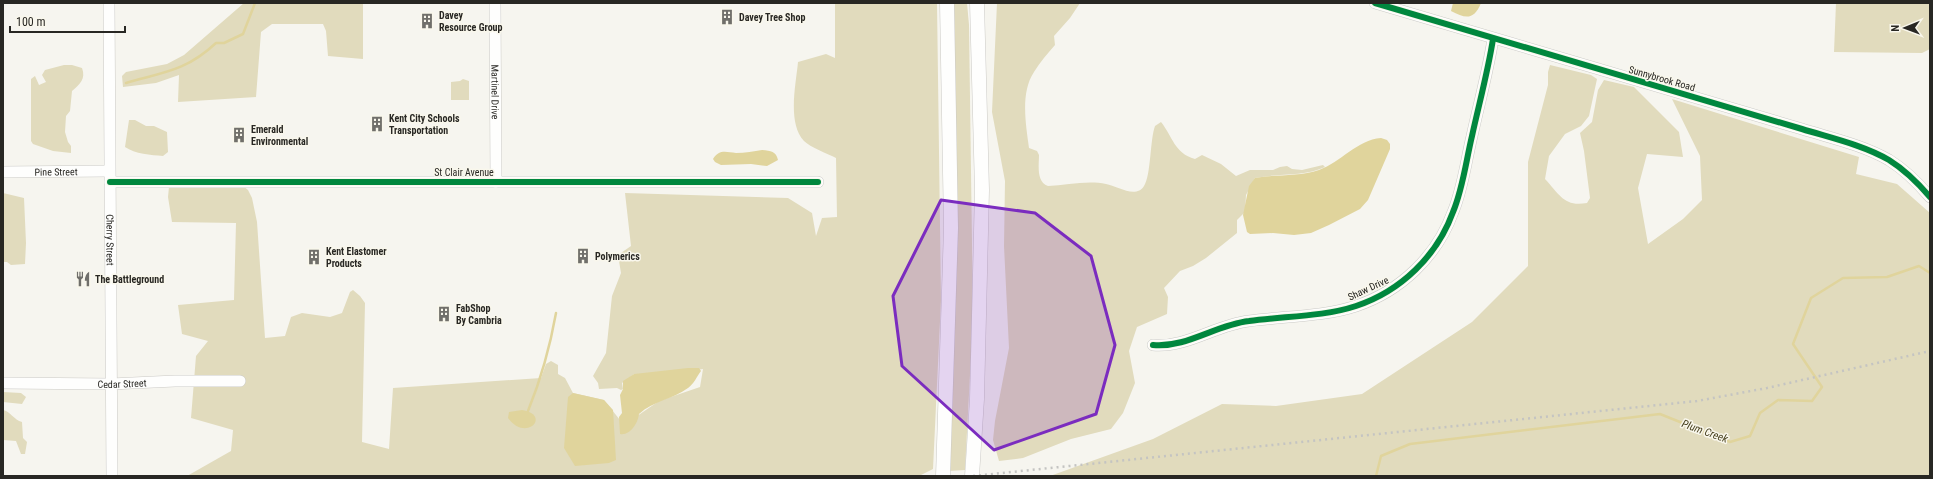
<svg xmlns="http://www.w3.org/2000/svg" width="1933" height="479" viewBox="0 0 1933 479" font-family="'Roboto Condensed',sans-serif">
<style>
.green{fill:#e1dbbd}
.water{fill:#e0d49c}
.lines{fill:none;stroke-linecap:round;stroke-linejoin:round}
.stream{stroke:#e0d49c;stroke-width:2.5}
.minor-casing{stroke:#cbcac6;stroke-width:12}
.major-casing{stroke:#cbcac6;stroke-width:15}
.minor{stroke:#fefefd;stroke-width:11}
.major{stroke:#fefefd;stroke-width:14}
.rail{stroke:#c4c4c2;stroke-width:2.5;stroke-dasharray:2 4;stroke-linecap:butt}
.cycleway-casing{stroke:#f9f7ec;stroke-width:8}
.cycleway{stroke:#00873e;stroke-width:6}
.marked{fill:#7b2cbf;fill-opacity:0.2;stroke:#7b2cbf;stroke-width:3;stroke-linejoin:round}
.labels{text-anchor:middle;stroke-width:3;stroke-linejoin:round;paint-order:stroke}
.poi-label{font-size:10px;font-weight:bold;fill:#282723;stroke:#f9f7ec;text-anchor:start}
.street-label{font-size:10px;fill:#282723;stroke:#f9f7ec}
.water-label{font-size:11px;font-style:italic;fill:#453e1c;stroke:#f9f7ec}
</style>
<rect width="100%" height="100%" fill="#f6f5ef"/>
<!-- green -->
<g class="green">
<polygon points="244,3 363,3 363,59 328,56 326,31 323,24 272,24 261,32 256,97 178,102 179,75 156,83 123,87 122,76 126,72 167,64 184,55"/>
<path d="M835,3H937L941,300L933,469L919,476H187L231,451L233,430L191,418L196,356L208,341L182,334L178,305L234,300L236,223L172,222L168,197L169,187L242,185L248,190L252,198L257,222L265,338L285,336L291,317L302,313L330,317L342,313L350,292L353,290L360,296L365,303L362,442L389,449L393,388L541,378L546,364L551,361L558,365V374L565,378L573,393L604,400L624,425L659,401L700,387L703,369L667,375L634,374L622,383L623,389L621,390L617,388L599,389L598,383L593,376L606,353L612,296L621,273L618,255L631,246L625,193L788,198L812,213L816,236L822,218L837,217L836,158C828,154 810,147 804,141C787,123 796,84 798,62L826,54L835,58Z"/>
<polygon points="951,3 967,3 969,25 973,317 965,470 949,471"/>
<path d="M997,3H1080L1070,18L1054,36L1055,45C1048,53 1040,62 1034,72C1020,93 1026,125 1029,148L1037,151L1039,155C1039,165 1036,182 1048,186C1067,185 1088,180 1106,184C1117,186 1136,199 1144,186C1151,176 1150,139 1155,126L1161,122C1173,137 1174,153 1195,159L1202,155L1221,164L1236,176L1250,170H1273L1280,167L1287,166L1292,169L1302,170L1323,165L1325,167C1304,177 1278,173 1255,178L1246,195L1245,212L1237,220V233L1206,258L1193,266L1180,271L1164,288L1168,297L1167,314L1137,327L1129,351L1135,383L1123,413L1111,429L1071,439L1023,458L999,461L993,440L995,421L1009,348L1004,246L1005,181L992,112Z"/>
<polygon points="1836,3 1930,3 1930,49 1922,53 1834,52"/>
<path d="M64,65H72L82,68C86,79 80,84 72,91L70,111L66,116L65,132L68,142L71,146V153L53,151L33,144L31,141V79L35,76L39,85L46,82L42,75L45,70Z"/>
<path d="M1550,65L1591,75L1597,79L1589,116L1581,126L1565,134L1549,156L1545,179C1560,195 1564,207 1587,203L1590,198L1584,151L1580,133L1592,122L1598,90L1604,80L1634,87L1679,132L1683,157L1647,154L1638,188L1648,244L1683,219L1702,200L1700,156L1672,99L1859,157L1856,174L1897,184L1930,213V476H1050L1153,439L1222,404L1276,406L1362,394L1472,322L1528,266V162L1548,85V72Z"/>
<polygon points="463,79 469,81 469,100 451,100 451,82 460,81"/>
<path d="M129,120H135L146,126H154L167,132L168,152L163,156C151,155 135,154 125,147Z"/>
<polygon points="3,193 24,198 26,243 25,264 11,265 7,262 3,262"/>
<polygon points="3,392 21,393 26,397 22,404 3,402"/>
<path d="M3,410C10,411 14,420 22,422L23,438L27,442L25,454H21L16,441L3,440Z"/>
</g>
<!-- water -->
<g class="water">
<path d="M1453,3H1481C1474,20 1466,19 1451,11Z"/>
<path d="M1381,138L1387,140L1390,144V149L1368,200L1360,209L1329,225L1311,233L1294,235L1273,233L1250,234L1247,232L1243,215L1249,186L1255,178C1276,174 1299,177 1319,170C1341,162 1357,140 1381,138Z"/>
<path d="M762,150C771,151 776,151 778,160L767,166L751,164L721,165L715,162L713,159C719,149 726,152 736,153C745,153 754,151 762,150Z"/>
<path d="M688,368H699L701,371C697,376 694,384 688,388C673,399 653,401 639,414C638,423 630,436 620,434L619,417L622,413L620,395L623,389V381L634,374Z"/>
<polygon points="573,393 604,400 613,410 616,460 609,463 575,466 564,448 568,397"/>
<path d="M522,410C552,415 526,443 508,418L509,412Z"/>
</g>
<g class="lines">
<!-- stream -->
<g class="stream">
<path d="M126,83C164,72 186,71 216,43H224L243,34L255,3"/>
<path d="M528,411C541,379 550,347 556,313"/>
<polyline points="1376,476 1381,456 1410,444 1660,414 1730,442 1750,436 1760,413 1778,400 1812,401 1822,387 1793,344 1811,298 1843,278 1887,277 1919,266 1930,273"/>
</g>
<defs>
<g id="minor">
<path id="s1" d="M109,3L112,476"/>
<path id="s2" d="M495,3L496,182"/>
<path d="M1375,3L1802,129C1831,138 1863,145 1889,160C1905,170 1918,183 1930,197"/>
<path id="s3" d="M3,172L109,171"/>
<polyline points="110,182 818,182"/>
<path d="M1153,345C1187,348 1215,325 1249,321C1284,316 1323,317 1356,306C1401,291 1437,256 1453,212C1463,188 1466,161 1472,136C1479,104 1488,71 1493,39"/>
<path id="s4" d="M3,383L111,384L175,381H240"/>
</g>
<g id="major">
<polyline points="943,476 951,228 947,3"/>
<polyline points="972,476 977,399 982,190 977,3"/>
</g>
</defs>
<!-- minor casing -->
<use href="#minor" class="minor-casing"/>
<!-- major casing -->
<use href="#major" class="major-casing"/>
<!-- minor -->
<use href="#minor" class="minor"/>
<!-- major -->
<use href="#major" class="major"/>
<!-- rail -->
<polyline class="rail" points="973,476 1697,401 1767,388 1930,351"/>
<defs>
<g id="cycleway">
<path d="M1375,3L1802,129C1831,138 1863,145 1889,160C1905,170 1918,183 1930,197"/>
<polyline points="110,182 818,182"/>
<path d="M1153,345C1187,348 1215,325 1249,321C1284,316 1323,317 1356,306C1401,291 1437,256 1453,212C1463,188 1466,161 1472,136C1479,104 1488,71 1493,39"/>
</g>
</defs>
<!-- cycleway casing -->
<use href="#cycleway" class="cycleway-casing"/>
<!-- cycleway -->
<use href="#cycleway" class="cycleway"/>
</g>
<!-- marked area -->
<path class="marked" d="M941,200L1035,213L1091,256L1115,345L1096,414L994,450L902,366L893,296Z"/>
<!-- icons -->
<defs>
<symbol id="building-bare" viewBox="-9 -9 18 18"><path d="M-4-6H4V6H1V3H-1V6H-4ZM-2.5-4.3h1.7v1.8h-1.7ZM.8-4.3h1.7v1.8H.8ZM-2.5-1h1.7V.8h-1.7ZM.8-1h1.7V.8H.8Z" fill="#706f6a" stroke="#f9f7ec" stroke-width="2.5" paint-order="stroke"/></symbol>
<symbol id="restaurant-bare" viewBox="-9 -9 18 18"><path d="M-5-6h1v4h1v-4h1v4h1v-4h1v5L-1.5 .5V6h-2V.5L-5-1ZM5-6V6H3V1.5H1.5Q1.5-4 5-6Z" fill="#706f6a" stroke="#f9f7ec" stroke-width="2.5" paint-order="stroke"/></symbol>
</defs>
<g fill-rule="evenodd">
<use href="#building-bare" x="716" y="6" width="22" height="22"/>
<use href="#building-bare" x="416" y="10" width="22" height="22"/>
<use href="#building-bare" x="366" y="113" width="22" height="22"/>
<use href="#building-bare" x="228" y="124" width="22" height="22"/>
<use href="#building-bare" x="572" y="245" width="22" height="22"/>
<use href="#building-bare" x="303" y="246" width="22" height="22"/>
<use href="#restaurant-bare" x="72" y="268" width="22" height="22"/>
<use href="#building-bare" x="433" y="303" width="22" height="22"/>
</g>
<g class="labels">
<!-- poi labels -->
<g class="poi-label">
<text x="439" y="19">Davey<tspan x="439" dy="12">Resource Group</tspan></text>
<text x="739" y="21">Davey Tree Shop</text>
<text x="389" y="122">Kent City Schools<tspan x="389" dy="12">Transportation</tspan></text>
<text x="251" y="133">Emerald<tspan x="251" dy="12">Environmental</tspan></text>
<text x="326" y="255">Kent Elastomer<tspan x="326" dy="12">Products</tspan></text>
<text x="595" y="260">Polymerics</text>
<text x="95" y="283">The Battleground</text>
<text x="456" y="312">FabShop<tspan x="456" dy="12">By Cambria</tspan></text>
</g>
<!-- street labels -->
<g class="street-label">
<text transform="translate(1662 78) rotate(16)" y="4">Sunnybrook Road</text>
<text dy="4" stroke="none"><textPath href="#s2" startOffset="89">Martinel Drive</textPath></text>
<text dy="4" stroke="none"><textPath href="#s3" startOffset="53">Pine Street</textPath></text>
<text x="464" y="176">St Clair Avenue</text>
<text dy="4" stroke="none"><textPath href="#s1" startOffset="237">Cherry Street</textPath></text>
<text transform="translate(1368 288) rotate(-25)" y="4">Shaw Drive</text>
<text dy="4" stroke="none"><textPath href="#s4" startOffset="119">Cedar Street</textPath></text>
</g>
<!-- water labels -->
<g class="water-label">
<text transform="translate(1705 431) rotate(20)" y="4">Plum Creek</text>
</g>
</g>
<!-- border -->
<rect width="1933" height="479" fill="none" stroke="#282723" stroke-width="8"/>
<!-- north arrow -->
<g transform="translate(1905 28) rotate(269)" stroke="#f9f7ec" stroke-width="3" paint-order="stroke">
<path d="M0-3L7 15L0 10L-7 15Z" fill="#282723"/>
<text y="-6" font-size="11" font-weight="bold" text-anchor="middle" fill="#282723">N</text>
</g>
<!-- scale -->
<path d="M10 26v6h115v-6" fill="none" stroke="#282723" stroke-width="2"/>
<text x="16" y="26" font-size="12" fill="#282723" stroke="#f9f7ec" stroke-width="3" paint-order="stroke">100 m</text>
</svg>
